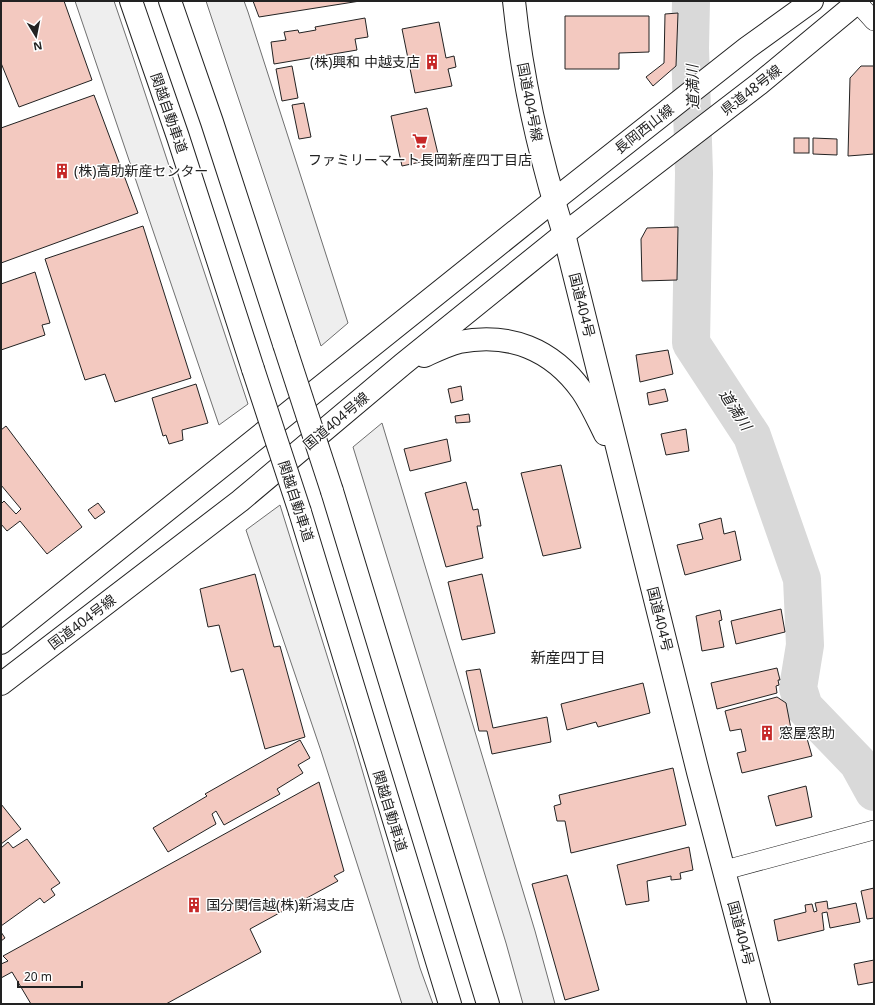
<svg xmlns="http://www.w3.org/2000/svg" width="875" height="1005" viewBox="0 0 875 1005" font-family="'Noto Sans','Noto Sans JP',sans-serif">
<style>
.green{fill:#eee;stroke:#6f6f6f}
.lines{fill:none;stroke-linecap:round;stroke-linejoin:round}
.river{stroke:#d9d9d9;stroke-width:38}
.building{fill:#f3c9c0;stroke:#222}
.minor-casing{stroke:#222;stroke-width:20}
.primary-casing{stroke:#222;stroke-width:24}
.trunk-casing{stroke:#222;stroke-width:24}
.motorway-casing{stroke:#222;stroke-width:24}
.minor{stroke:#fff;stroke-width:19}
.primary{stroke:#fff;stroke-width:22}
.trunk{stroke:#fff;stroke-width:22}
.motorway{stroke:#fff;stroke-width:22}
.motorway-bridge-casing{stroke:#222;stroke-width:24;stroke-linecap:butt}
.motorway-bridge{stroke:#fff;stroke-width:22}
.labels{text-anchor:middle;stroke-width:3;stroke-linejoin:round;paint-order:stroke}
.poi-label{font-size:14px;fill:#222;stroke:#fff;text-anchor:start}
.street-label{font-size:14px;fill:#222;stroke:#fff}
.water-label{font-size:15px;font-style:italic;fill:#222;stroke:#fff}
.neighbourhood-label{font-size:15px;fill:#222;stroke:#fff}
</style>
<rect width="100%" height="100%" fill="#fff"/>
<!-- green -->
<g class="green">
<polygon points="75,1 114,1 131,51 248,404 219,425"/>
<polygon points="206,1 244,1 248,12 348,323 321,346"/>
<polygon points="382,423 535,931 555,1004 523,1004 506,943 353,447"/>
<polygon points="280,505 354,742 420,968 433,1004 402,1004 321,751 246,530"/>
</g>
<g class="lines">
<!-- river -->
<polyline class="river" points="691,1 690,48 694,173 691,343 752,436 802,579 805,645 798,688 804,707 858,763 874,792"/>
</g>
<!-- building -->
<g class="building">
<polygon points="1,1 64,1 92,80 19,107 1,63"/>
<polygon points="253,1 360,1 259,17"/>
<polygon points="678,13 676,66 653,86 646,77 664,63 665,14"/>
<polygon points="565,16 649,16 649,52 619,53 619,69 565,69"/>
<polygon points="365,18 368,37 355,39 357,50 274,64 271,42 286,40 284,32 298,30 299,33 316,30 315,27"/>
<polygon points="439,22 446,58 454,56 456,67 448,69 452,86 415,93 402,29"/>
<polygon points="292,66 298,98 282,101 276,69"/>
<polygon points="861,66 874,66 874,154 848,156 850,78"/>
<polygon points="94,95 138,213 1,263 1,128"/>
<polygon points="304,103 311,137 299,139 292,105"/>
<polygon points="427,108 439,158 402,166 391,116"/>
<rect x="794" y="138" width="15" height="15"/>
<polygon points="813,138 837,139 837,155 813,154"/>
<polygon points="143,226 191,378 115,402 105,374 85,380 45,259"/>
<polygon points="678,227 677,280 642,281 641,239 647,228"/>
<polygon points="35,272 50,323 42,325 45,335 1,350 1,284"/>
<polygon points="668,350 673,374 640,382 636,355"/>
<polygon points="196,384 208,423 182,430 183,440 169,444 166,435 163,436 152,398"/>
<polygon points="461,386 463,400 451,403 448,389"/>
<polygon points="665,389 668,401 649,405 647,393"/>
<polygon points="469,414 470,422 456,423 455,416"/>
<polygon points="6,426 82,527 47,554 20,521 7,531 1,524 1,504 4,501 16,514 21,509 1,485 1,430"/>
<polygon points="686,429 689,451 666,455 661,434"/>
<polygon points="447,439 451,461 410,471 404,449"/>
<polygon points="561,465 581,548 543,556 521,473"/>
<polygon points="466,482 473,510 478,509 481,526 477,526 483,558 446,567 425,493"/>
<polygon points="98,503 105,512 95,519 88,510"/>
<polygon points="721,518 724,534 735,531 741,560 685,575 677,545 703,539 699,524"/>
<polygon points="255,574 274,647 280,646 305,737 265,749 243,669 231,672 219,625 208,627 200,589"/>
<polygon points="482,574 495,633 462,640 448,582"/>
<polygon points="781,609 785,632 736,644 731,621"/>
<polygon points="720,610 722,620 719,621 724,647 702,651 696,616"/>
<polygon points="777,668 780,680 778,680 779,685 776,686 777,693 717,709 711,683"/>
<polygon points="480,669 493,728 547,717 551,742 492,754 487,731 479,731 466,671"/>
<polygon points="643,683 650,713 598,727 596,722 567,730 561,704"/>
<polygon points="777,697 786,703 793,739 806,735 812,756 742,773 737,753 746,751 741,729 730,731 725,711"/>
<polygon points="300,740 310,758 298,765 303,773 277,789 280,794 224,825 216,811 212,814 216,824 168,852 153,828 207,796 205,794"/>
<polygon points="673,768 686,825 571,853 565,821 557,821 554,806 561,804 559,795"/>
<polygon points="319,782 344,871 334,876 338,881 250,929 261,952 166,1004 31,1004 12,972 1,978 1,964 8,961 3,956"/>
<polygon points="806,786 812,817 776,826 768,796"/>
<polygon points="1,804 21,829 1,844"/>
<polygon points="27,839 60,883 51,889 55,895 44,903 40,898 1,926 1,848 8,842 13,848"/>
<polygon points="689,847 693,870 680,873 681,879 671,880 671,876 647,881 649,901 626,905 617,865"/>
<polygon points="567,875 599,990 565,1000 532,884"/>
<polygon points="874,888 874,918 867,919 861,891"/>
<polygon points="827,901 828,909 856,903 860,922 830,928 827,912 822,913 824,930 778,941 774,920 806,912 805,905 812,904 814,912 817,911 815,903"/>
<polygon points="1,932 5,938 1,941"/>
<polygon points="874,960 874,982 858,985 854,964"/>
</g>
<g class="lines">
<defs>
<g id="minor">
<polyline points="857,2 874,21"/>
<polyline points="725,870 874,830"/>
</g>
<g id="primary">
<polyline points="553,201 747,48 812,1"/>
<polyline points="564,234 759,84 859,1"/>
</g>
<g id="trunk">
<path d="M514,1C522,80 540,158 564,234L698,772L759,1004"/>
<path d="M424,356C435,351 447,345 459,342C509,332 552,349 582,391C591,404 598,420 605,434"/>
<polyline points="1,643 553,201"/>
<polyline points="1,684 240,501 403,364 564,234"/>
</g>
<g id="motorway">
<polyline points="131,1 178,137 253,369"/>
<polyline points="170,1 212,122 284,344"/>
<polyline points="332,491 488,1004"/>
<polyline points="300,512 450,1004"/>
</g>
</defs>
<!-- minor casing -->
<use href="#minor" class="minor-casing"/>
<!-- primary casing -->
<use href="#primary" class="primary-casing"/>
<!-- trunk casing -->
<use href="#trunk" class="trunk-casing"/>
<!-- motorway casing -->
<use href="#motorway" class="motorway-casing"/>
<!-- minor -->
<use href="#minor" class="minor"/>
<!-- primary -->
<use href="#primary" class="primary"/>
<!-- trunk -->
<use href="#trunk" class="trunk"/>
<!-- motorway -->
<use href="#motorway" class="motorway"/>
<defs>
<g id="motorway-bridge">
<polyline points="284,344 332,491"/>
<polyline points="253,369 300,512"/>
</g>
</defs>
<!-- motorway-bridge casing -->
<use href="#motorway-bridge" class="motorway-bridge-casing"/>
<!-- motorway-bridge -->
<use href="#motorway-bridge" class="motorway-bridge"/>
</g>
<!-- icons -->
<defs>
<symbol id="building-bare" viewBox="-9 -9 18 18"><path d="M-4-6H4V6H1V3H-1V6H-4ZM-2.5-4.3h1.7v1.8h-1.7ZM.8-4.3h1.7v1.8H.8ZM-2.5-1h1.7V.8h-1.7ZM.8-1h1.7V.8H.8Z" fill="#c62828" stroke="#fff" stroke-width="2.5" paint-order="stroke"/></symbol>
<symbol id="supermarket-bare" viewBox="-9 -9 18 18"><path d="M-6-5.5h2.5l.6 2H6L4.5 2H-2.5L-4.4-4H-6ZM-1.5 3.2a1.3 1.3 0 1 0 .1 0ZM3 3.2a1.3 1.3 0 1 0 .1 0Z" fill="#c62828" stroke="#fff" stroke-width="2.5" paint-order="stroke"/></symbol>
</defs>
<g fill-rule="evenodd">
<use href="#building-bare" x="421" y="51" width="22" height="22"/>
<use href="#supermarket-bare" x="409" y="130" width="22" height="22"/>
<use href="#building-bare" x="51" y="160" width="22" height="22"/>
<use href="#building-bare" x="756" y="722" width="22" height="22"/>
<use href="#building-bare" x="183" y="894" width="22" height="22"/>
</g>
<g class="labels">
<!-- poi labels -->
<g class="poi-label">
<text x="420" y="67" text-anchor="end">(株)興和 中越支店</text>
<text x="420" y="165" text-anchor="middle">ファミリーマート長岡新産四丁目店</text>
<text x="74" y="176">(株)高助新産センター</text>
<text x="779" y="738">窓屋窓助</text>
<text x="206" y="910">国分関信越(株)新潟支店</text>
</g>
<!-- street labels -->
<g class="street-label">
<text transform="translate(751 90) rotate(-38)" y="5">県道48号線</text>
<text transform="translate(530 102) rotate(79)" y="5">国道404号線</text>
<text transform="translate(169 113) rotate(71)" y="5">関越自動車道</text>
<text transform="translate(644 129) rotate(-38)" y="5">長岡西山線</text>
<text transform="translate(582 305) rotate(76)" y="5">国道404号</text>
<text transform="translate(336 421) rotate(-40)" y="5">国道404号線</text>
<text transform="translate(296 501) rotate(72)" y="5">関越自動車道</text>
<text transform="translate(660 619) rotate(76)" y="5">国道404号</text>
<text transform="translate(82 622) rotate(-37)" y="5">国道404号線</text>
<text transform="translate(390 811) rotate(73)" y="5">関越自動車道</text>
<text transform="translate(741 933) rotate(75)" y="5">国道404号</text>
</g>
<!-- water labels -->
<g class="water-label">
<text transform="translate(693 87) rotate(-91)" y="5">道満川</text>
<text transform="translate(735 410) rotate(57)" y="5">道満川</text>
</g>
<!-- neighbourhood labels -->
<g class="neighbourhood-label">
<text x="568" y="663">新産四丁目</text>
</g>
</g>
<!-- border -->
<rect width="875" height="1005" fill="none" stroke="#222222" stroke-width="4"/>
<!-- north arrow -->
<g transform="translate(36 36) rotate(170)" stroke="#ffffff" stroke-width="3" paint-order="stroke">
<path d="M0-3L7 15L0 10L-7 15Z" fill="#222222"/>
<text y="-6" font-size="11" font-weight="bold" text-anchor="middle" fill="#222222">N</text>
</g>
<!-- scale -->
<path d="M18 981v6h64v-6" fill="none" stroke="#222222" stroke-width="2"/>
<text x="24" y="981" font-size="12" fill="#222222" stroke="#ffffff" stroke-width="3" paint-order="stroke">20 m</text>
</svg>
